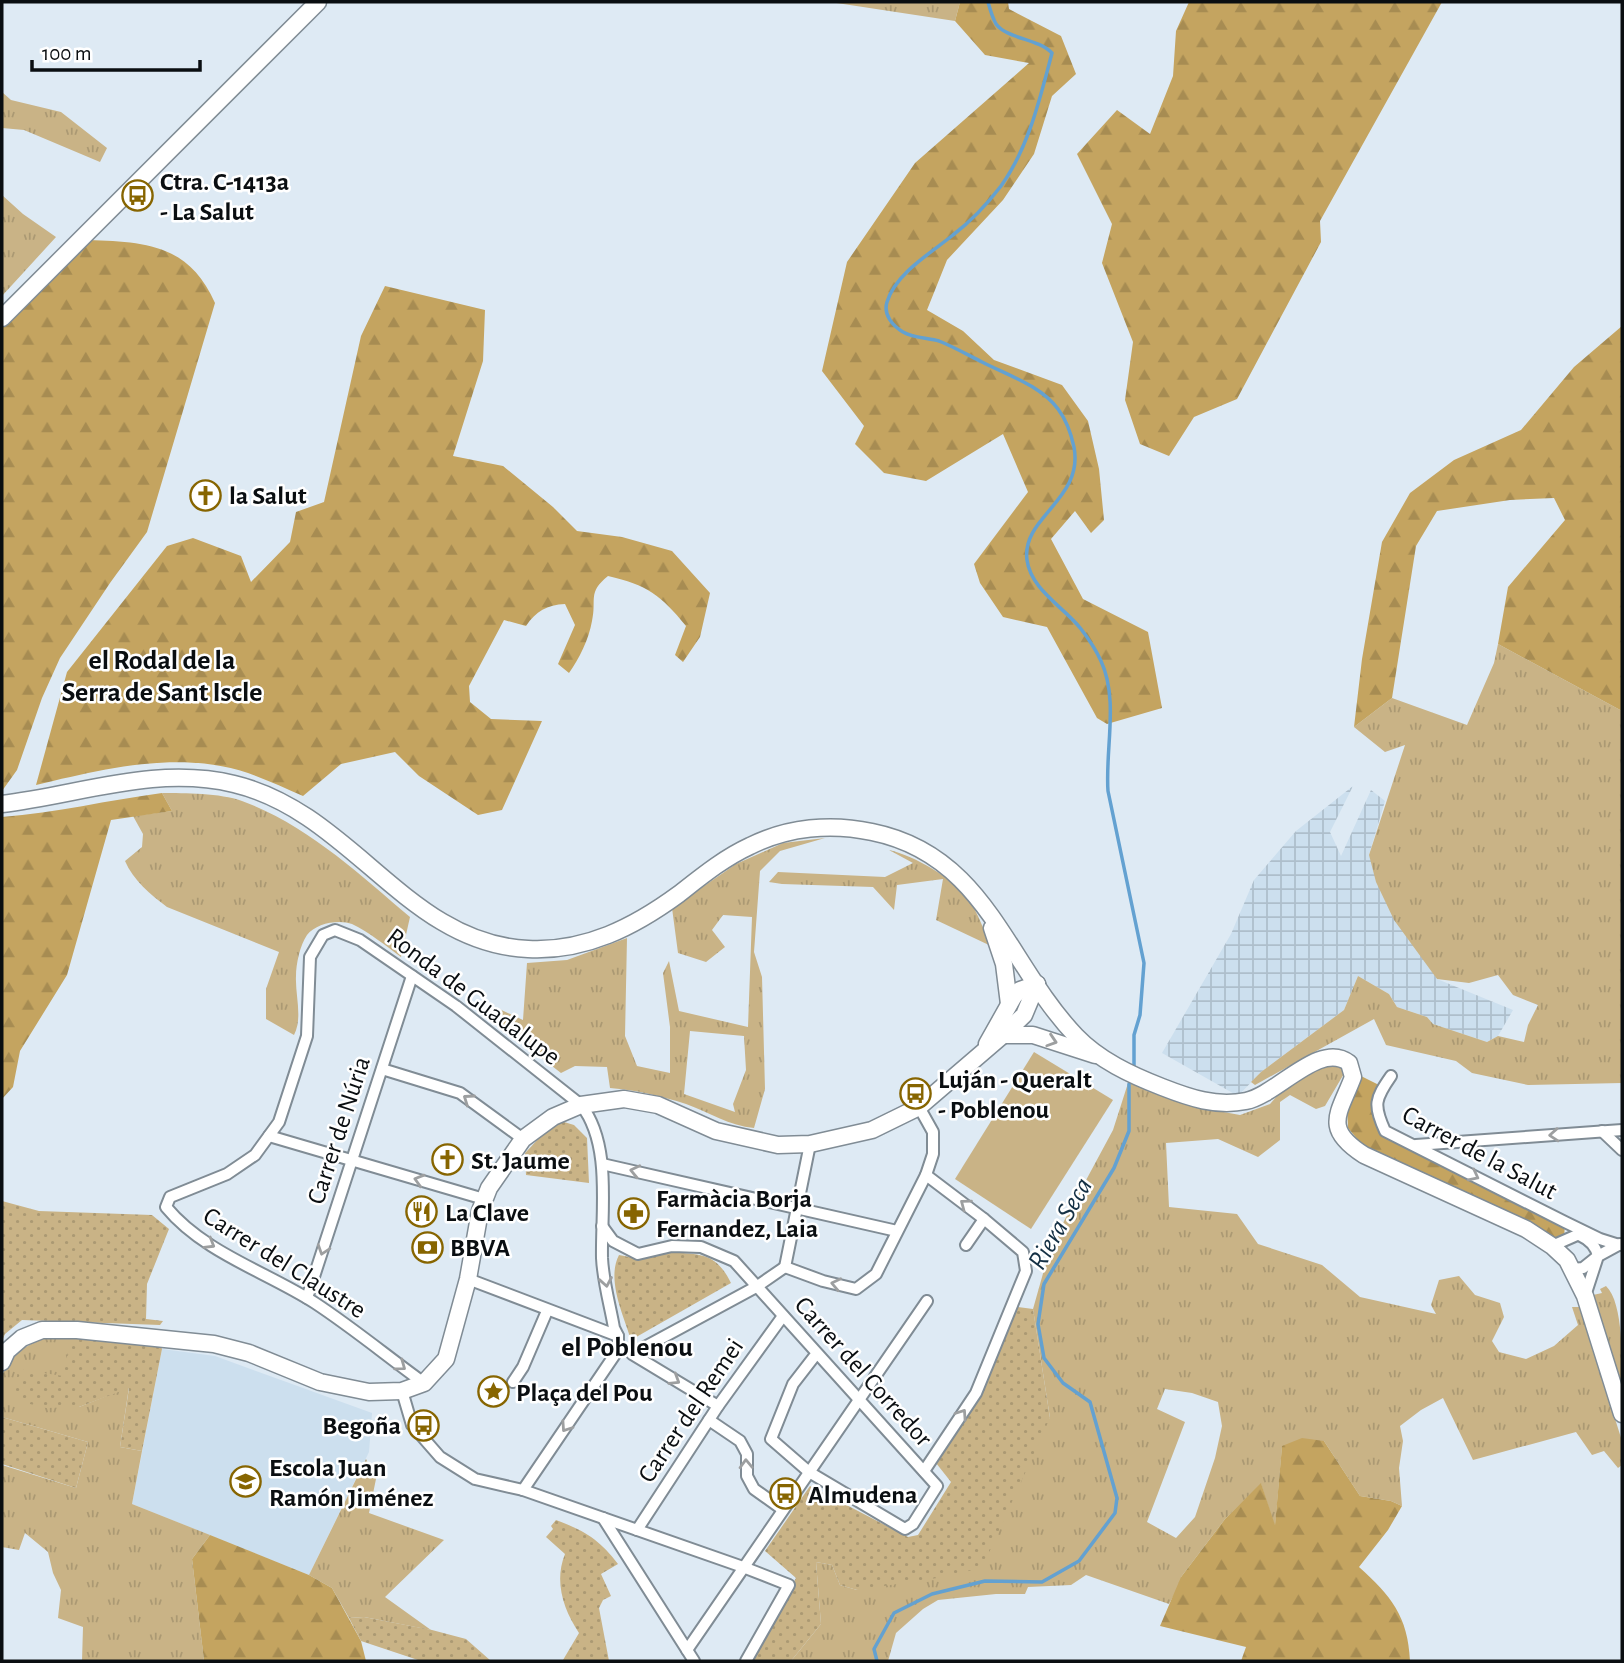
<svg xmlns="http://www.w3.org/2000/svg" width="1624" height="1663" viewBox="0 0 1624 1663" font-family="'Alegreya Sans',sans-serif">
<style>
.built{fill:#ccdfee}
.industrial{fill:url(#industrial-grid)}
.grass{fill:url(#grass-tufts);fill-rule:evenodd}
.forest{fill:url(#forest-firs)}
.park{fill:url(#park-dots)}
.pitch{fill:#c9b386}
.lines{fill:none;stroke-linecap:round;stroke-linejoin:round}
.stream{stroke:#63a1d1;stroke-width:3.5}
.street-casing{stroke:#808c95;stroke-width:14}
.secondary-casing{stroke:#808c95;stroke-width:19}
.street{stroke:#fff;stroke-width:10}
.secondary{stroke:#fff;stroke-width:16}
.oneway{stroke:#9d9fa0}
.labels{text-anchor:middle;stroke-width:5;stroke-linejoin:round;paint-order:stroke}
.poi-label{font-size:26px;font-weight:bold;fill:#0a0e11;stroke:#fff;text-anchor:start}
.street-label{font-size:26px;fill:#0a0e11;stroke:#fff}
.neighbourhood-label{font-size:28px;font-weight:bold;fill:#0a0e11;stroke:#fff}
.water-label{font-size:28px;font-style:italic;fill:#143044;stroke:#fff}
</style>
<defs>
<pattern id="industrial-grid" width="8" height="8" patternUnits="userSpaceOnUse" patternTransform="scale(1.75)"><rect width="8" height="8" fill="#ccdfee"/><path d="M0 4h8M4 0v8" fill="none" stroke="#aebecb"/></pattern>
<pattern id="grass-tufts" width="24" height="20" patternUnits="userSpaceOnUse" patternTransform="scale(1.75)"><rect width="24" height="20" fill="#c9b386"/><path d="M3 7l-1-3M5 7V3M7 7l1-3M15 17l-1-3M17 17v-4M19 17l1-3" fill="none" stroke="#ab9973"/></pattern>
<pattern id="forest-firs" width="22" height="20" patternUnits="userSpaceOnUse" patternTransform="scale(1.75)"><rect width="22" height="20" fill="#c4a460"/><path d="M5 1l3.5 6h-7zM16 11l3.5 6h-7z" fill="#a78c52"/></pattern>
<pattern id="park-dots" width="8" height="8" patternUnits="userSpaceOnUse" patternTransform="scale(1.75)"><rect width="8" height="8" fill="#c9b386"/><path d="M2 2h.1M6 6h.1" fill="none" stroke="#ab9973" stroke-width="1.8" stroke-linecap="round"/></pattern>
</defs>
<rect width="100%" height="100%" fill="#deeaf4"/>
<!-- built -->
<polygon class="built" points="162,1349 215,1356 372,1413 369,1452 309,1575 132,1504"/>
<!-- industrial -->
<polygon class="industrial" points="1353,786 1330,832 1341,856 1371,790 1385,801 1369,855 1437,979 1513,1010 1498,1036 1487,1042 1433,1024 1427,1017 1397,1007 1389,994 1358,976 1344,1010 1261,1072 1238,1096 1162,1053 1231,934 1254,880 1296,831"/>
<!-- grass -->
<g class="grass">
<polygon points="830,2 960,2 955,21"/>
<polygon points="2,92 11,100 61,112 107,148 100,162 24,130 2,128"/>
<polygon points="2,195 23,214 56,237 2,296"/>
<polygon points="1498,644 1622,711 1622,1083 1528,1085 1472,1073 1456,1061 1386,1045 1374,1019 1255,1085 1251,1082 1261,1072 1344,1010 1358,976 1389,994 1397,1007 1427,1017 1433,1024 1487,1042 1498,1036 1524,1042 1528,1025 1538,1005 1513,995 1498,975 1469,983 1437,979 1394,920 1376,882 1369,855 1405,745 1385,752 1354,727 1392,698 1467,725 1494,663"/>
<path d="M162,793C185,793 220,793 242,801C307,825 358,873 410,917L401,957C386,946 369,932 352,924C339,919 316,923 307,935C300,945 296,964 296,976C295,995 303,1018 294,1035L266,1019V989L279,952L167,907C151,895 133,880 125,861L142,847L143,834L133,816L172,811Z"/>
<path d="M825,838L780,851L760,871L754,952L762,977L765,1089L754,1128C730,1126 708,1112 686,1104C661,1096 636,1090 610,1088L607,1067L575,1066L561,1073L486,1015L495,1007L523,1020L527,963L567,960L627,938L625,1036L637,1066L670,1073V1027L663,973L669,961L679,1011L748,1027L752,917L723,915L712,930L725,947L706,962L678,953L672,908L736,864L783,843ZM690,1031L744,1036L746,1070L733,1104L735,1112L684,1094Z"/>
<path d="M889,850C915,856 953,878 969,900C978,913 984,931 991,946L936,920L943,879L897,885L894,910L873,887L782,884L769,882L778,872L885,877L913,863Z"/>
<path d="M1323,1064L1338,1066L1345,1072L1325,1106L1316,1109L1290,1095L1280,1102V1140L1258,1157L1218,1139L1166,1143L1169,1207L1237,1214L1258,1244L1322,1265L1360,1297L1436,1314L1431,1305L1439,1280L1459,1276L1475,1295L1500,1303L1504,1317L1492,1341L1499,1352L1526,1359L1554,1346L1578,1325L1572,1307H1580L1622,1441V1465L1618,1468L1604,1451L1592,1455L1576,1432L1473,1460L1443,1398L1421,1410L1400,1426L1403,1441L1399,1468L1402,1506L1391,1501L1360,1496L1324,1441L1282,1447L1275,1527L1261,1484L1225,1519L1181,1577L1182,1580L1169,1604L1086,1575L1071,1585L1028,1587L1025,1594H996L938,1600L923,1609L896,1633L888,1661H791L821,1624L816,1562L832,1565L840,1585L857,1590L1050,1418L1033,1309L1044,1270L1064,1221L1113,1130L1129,1080L1196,1107L1240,1115L1270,1104L1277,1096ZM1165,1389L1192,1393L1218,1402L1222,1426L1215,1458L1195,1517L1176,1538L1147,1522L1185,1422L1157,1409Z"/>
<path d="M1606,1286C1624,1303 1622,1363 1622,1390L1593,1295L1602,1293L1600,1289Z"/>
<path d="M55,1335L80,1338L79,1407L129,1387L120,1447L142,1451L132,1504L210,1535L192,1559L204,1661H82L83,1627L58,1618L61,1590L53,1573L48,1552L25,1533L19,1550L2,1547V1465L76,1488L88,1442L2,1417C2,1405 0,1389 2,1378C8,1352 32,1342 55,1335Z"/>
<polygon points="366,1459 376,1479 369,1513 444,1540 385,1597 431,1630 364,1617 349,1618 332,1588 309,1575"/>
</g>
<!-- forest -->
<g class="forest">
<polygon points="960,2 1008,2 1009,9 1061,36 1076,74 1052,96 1034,154 1003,200 947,260 927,310 963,331 994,360 1062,385 1088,421 1099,469 1104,520 1091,533 1075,511 1051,539 1083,599 1148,632 1162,708 1107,724 1097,718 1047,627 1003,617 980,583 974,564 1028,492 1003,434 926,481 884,473 855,444 864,426 822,371 847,262 915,163 1029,63 985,55 955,21"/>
<polygon points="1189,2 1442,2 1320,221 1321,242 1237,399 1194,417 1169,456 1140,444 1125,400 1133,342 1102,263 1112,224 1077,154 1117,110 1150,134 1173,76 1176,31"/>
<path d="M88,240C145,242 189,244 215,303L147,532L110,583L60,658L42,698L17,770L2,791V328Z"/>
<path d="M385,286L485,310L483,361L453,456L503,466L553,507L577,531L622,537L672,551L710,593L700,637L683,662L675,655L686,626C661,595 647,585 608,576C587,593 597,599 592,621C589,639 579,659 569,673L558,664L575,625L565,604C547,605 536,611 526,626L504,620L469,686L470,702L491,719L542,721L502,810L478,815L419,776L395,752L341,764L303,796C285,788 267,780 248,773C179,750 104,769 36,785L67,672L167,546L193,538L241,556L251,582L290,542L296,512L324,502L361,336Z"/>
<polygon points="1622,326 1622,711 1498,644 1508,587 1565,520 1554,498 1510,500 1437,511 1416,546 1392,698 1354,727 1362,659 1382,542 1410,493 1454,460 1521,430 1574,367"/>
<path d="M162,793L172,811L111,820L67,975L20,1051L13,1087L2,1099V817C56,813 108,800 162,793Z"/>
<polygon points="1361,1076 1383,1087 1378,1096 1385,1131 1565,1222 1564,1240 1551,1236 1368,1152 1348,1128 1347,1107"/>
<path d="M1302,1438L1324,1441L1360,1496L1391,1501L1402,1506L1388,1530L1359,1567C1391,1596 1408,1616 1410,1661H1241L1246,1647L1160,1626L1181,1577L1225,1519L1261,1483L1275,1525L1282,1446Z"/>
<polygon points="210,1535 309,1575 332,1588 361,1641 366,1661 204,1661 192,1559"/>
</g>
<!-- park -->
<g class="park">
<path d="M564,1122L574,1125L587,1138L589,1183L526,1175L525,1153C536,1142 548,1126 564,1122Z"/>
<polygon points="2,1201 39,1211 152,1215 169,1229 147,1284 146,1319 163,1321 160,1325 22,1320 5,1334 2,1341"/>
<path d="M672,1252C703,1255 716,1253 731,1283L631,1340C624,1316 606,1280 619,1255L640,1259Z"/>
<polygon points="1018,1307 1033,1309 1050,1418 982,1568 937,1578 857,1590 840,1585 832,1565 816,1562 821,1624 791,1661 749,1661 796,1578 765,1551 810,1486 908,1537 918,1535 951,1482 936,1463 972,1406"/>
<polygon points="80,1338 160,1345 162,1349 142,1451 120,1447 129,1388 79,1407 46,1408 14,1400 18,1369 63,1376 70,1342"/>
<polygon points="2,1417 88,1442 76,1488 2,1464"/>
<path d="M556,1520C585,1531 599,1539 618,1564L601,1574L611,1596L603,1600L599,1608L609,1661L563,1660L579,1633C563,1609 554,1581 565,1554L546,1537L553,1529L551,1526Z"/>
<polygon points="364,1617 432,1630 466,1639 491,1661 421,1661 361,1641 349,1618"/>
</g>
<!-- pitch -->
<polygon class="pitch" points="1034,1052 1113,1100 1031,1229 955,1179"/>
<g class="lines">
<!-- stream -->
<g class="stream">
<path d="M988,2C990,9 992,17 996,24C1007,39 1037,38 1052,53C1040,98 1029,147 1001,186C988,203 970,222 953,235C931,253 896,273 887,302C883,315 893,326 903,332C913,338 928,338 939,341C954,347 968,355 982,362C1007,375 1040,385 1058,409C1067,421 1071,433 1074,447C1084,500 1021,517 1027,560C1031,590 1064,607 1081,629C1088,638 1096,650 1101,661C1119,700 1105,749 1108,791L1144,963L1140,1015L1134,1035V1066"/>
<polyline points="877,1661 874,1649 894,1613 932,1594 985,1581 1042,1582 1079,1561 1115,1513 1117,1498 1090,1402 1063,1383 1044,1358 1038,1324 1044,1284 1114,1168 1129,1131 1129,1084"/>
</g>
<defs>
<g id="street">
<polyline points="382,1069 460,1093 523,1139"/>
<path d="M1391,1076C1375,1099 1373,1105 1385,1131L1565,1222L1600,1239L1619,1245"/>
<polyline points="1602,1131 1622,1150"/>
<polyline points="269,1136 484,1199"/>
<polyline points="1416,1145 1622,1130"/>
<polyline points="602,1164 897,1231"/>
<polyline points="602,1226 613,1241 638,1254 672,1246 701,1247 734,1261 937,1486 913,1524 905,1529 809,1472 771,1439 793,1384 817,1353"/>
<polyline points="966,1245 984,1219"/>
<polyline points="1552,1246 1577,1235"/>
<polyline points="785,1267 823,1281 856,1289 876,1274 926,1175 933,1154 933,1132 919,1107"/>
<polyline points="785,1267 810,1144"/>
<path d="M1573,1269L1583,1268L1598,1256C1596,1247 1590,1240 1581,1236"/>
<polyline points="468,1279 618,1336"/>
<polyline points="1585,1296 1598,1256 1620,1244"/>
<polyline points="307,1298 412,976"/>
<polyline points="513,1382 523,1367 547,1311"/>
<path d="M424,1383C388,1357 353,1328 315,1303C267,1272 204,1253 166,1207L170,1197L227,1174L255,1155L279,1122L307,1036L310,957L323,935L335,930L360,940L456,1006L581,1105C612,1144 601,1211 602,1258C603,1281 610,1305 614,1328L618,1336V1350L523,1490"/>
<polyline points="402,1391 412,1425 440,1457 475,1479 523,1490 743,1567 789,1585 746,1661"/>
<polyline points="718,1406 632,1354 756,1287 785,1267"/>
<polyline points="709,1420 740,1441 747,1454 747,1476 754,1489 782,1509"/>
<polyline points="924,1471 976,1393 1026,1271 1023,1252 984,1219 926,1175"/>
<polyline points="603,1518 694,1661"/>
<polyline points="637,1530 718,1406 783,1316"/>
<polyline points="687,1650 927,1301"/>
</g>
<g id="secondary">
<polyline points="2,318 318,2"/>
<path d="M2,804C79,795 155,765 234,784C352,812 407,944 528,949C585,952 634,927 679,894C702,876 724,858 750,846C788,827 831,823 872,832C986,855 1006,963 1076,1036C1099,1060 1131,1075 1162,1087C1190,1098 1216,1107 1246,1101C1277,1095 1320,1040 1349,1063L1353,1077C1339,1114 1322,1128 1364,1155L1526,1229L1552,1246L1567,1260L1585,1296L1622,1414"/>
<polyline points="992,928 1004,964 1009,1004"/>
<polyline points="1003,1035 1033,1035 1095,1055"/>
<polyline points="987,1044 1014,996 1020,990 1037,984"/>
<polyline points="2,1362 7,1351 22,1338 42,1330 77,1330 214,1344 249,1353 320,1382 369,1392 402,1391 424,1383 446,1359 468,1279 480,1211 489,1188 523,1139 553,1117 581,1105 624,1099 658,1105 716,1131 778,1145 810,1144 872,1130 919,1107 1003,1035 1024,1015 1037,984"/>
</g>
</defs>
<!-- street casing -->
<use href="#street" class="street-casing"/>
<!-- secondary casing -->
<use href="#secondary" class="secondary-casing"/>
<!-- street -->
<use href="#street" class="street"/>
<!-- secondary -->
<use href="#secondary" class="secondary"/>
</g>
<!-- one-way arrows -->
<defs><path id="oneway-chevron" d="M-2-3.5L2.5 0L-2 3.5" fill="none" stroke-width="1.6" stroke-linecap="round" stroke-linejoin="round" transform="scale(1.75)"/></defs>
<g class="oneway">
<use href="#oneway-chevron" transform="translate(1052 1041) rotate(18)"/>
<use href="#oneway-chevron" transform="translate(468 1099) rotate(-145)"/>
<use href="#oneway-chevron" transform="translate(1554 1135) rotate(176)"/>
<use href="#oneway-chevron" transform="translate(635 1171) rotate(-167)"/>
<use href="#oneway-chevron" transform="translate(1474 1176) rotate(27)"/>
<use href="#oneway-chevron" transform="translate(419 1180) rotate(-164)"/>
<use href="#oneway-chevron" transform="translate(965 1204) rotate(-143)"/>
<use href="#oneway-chevron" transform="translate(210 1244) rotate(31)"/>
<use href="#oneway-chevron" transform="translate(323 1250) rotate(108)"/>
<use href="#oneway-chevron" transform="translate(606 1282) rotate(80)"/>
<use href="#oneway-chevron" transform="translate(836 1284) rotate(-168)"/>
<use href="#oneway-chevron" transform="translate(401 1366) rotate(36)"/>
<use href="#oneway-chevron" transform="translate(675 1380) rotate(32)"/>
<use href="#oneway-chevron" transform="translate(962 1414) rotate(-56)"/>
<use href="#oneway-chevron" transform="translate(566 1427) rotate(124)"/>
<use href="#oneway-chevron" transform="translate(746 1464) rotate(-92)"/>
</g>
<!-- icons -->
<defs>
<symbol id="bus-ring" viewBox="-11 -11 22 22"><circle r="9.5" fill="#fff" stroke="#876500" stroke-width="1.5"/><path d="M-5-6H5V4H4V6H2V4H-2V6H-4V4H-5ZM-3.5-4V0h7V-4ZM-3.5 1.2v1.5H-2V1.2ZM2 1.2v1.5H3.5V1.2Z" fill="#876500"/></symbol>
<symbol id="church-ring" viewBox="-11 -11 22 22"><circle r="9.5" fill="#fff" stroke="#876500" stroke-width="1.5"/><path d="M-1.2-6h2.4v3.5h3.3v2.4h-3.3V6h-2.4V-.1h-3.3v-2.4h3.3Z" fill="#876500"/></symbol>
<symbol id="restaurant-ring" viewBox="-11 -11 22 22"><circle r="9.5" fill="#fff" stroke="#876500" stroke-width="1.5"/><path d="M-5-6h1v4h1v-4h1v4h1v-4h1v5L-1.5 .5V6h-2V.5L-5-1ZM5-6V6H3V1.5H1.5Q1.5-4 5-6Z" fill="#876500"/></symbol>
<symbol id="pharmacy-ring" viewBox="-11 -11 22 22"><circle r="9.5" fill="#fff" stroke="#876500" stroke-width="1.5"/><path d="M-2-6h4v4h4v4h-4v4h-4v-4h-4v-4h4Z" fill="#876500"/></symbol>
<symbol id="bank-ring" viewBox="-11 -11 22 22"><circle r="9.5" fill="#fff" stroke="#876500" stroke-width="1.5"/><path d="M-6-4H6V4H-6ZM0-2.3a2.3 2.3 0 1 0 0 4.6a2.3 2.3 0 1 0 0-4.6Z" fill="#876500"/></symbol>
<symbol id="sight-ring" viewBox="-11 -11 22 22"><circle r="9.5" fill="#fff" stroke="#876500" stroke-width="1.5"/><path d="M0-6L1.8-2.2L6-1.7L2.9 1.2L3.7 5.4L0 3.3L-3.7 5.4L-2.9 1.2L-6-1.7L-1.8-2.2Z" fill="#876500"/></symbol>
<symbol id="school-ring" viewBox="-11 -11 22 22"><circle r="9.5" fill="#fff" stroke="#876500" stroke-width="1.5"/><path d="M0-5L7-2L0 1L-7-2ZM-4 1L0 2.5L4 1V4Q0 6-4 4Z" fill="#876500"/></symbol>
</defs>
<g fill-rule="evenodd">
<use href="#bus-ring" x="120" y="178" width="35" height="35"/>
<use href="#church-ring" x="188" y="478" width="35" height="35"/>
<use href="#bus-ring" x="898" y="1076" width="35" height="35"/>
<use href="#church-ring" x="430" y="1142" width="35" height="35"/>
<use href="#restaurant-ring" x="404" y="1194" width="35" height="35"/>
<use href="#pharmacy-ring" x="616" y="1196" width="35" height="35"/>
<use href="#bank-ring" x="410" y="1230" width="35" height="35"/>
<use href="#sight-ring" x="476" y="1374" width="35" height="35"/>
<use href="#bus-ring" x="406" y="1408" width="35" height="35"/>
<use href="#school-ring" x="228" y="1464" width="35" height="35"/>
<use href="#bus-ring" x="768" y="1476" width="35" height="35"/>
</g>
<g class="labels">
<!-- poi labels -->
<g class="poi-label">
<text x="160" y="190">Ctra. C-1413a<tspan x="160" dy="30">- La Salut</tspan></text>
<text x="229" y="504">la Salut</text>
<text x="938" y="1088">Luján - Queralt<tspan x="938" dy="30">- Poblenou</tspan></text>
<text x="471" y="1169">St. Jaume</text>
<text x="656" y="1207">Farmàcia Borja<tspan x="656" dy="30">Fernandez, Laia</tspan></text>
<text x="445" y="1221">La Clave</text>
<text x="450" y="1256">BBVA</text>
<text x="516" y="1401">Plaça del Pou</text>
<text x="401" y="1434" text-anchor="end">Begoña</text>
<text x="269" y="1476">Escola Juan<tspan x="269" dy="30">Ramón Jiménez</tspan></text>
<text x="808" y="1503">Almudena</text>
</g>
<!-- street labels -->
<g class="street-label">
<text transform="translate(474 996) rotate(37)" y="9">Ronda de Guadalupe</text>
<text transform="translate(338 1130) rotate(-72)" y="9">Carrer de Núria</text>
<text transform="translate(1480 1152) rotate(28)" y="9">Carrer de la Salut</text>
<text transform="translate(285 1262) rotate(32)" y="9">Carrer del Claustre</text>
<text transform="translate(864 1371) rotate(48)" y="9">Carrer del Corredor</text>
<text transform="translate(690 1410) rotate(-56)" y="9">Carrer del Remei</text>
</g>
<!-- neighbourhood labels -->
<g class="neighbourhood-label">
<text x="162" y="669">el Rodal de la<tspan x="162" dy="32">Serra de Sant Iscle</tspan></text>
<text x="627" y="1356">el Poblenou</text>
</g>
<!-- water labels -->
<g class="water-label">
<text transform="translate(1059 1223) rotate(-60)" y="10">Riera Seca</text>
</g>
</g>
<!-- border -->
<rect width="1624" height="1663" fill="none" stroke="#0a0e11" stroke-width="7"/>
<!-- scale -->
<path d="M32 60v10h168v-10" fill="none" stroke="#0a0e11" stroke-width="3.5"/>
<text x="42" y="60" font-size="21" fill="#0a0e11" stroke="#ffffff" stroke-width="5" paint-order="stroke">100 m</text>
</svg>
